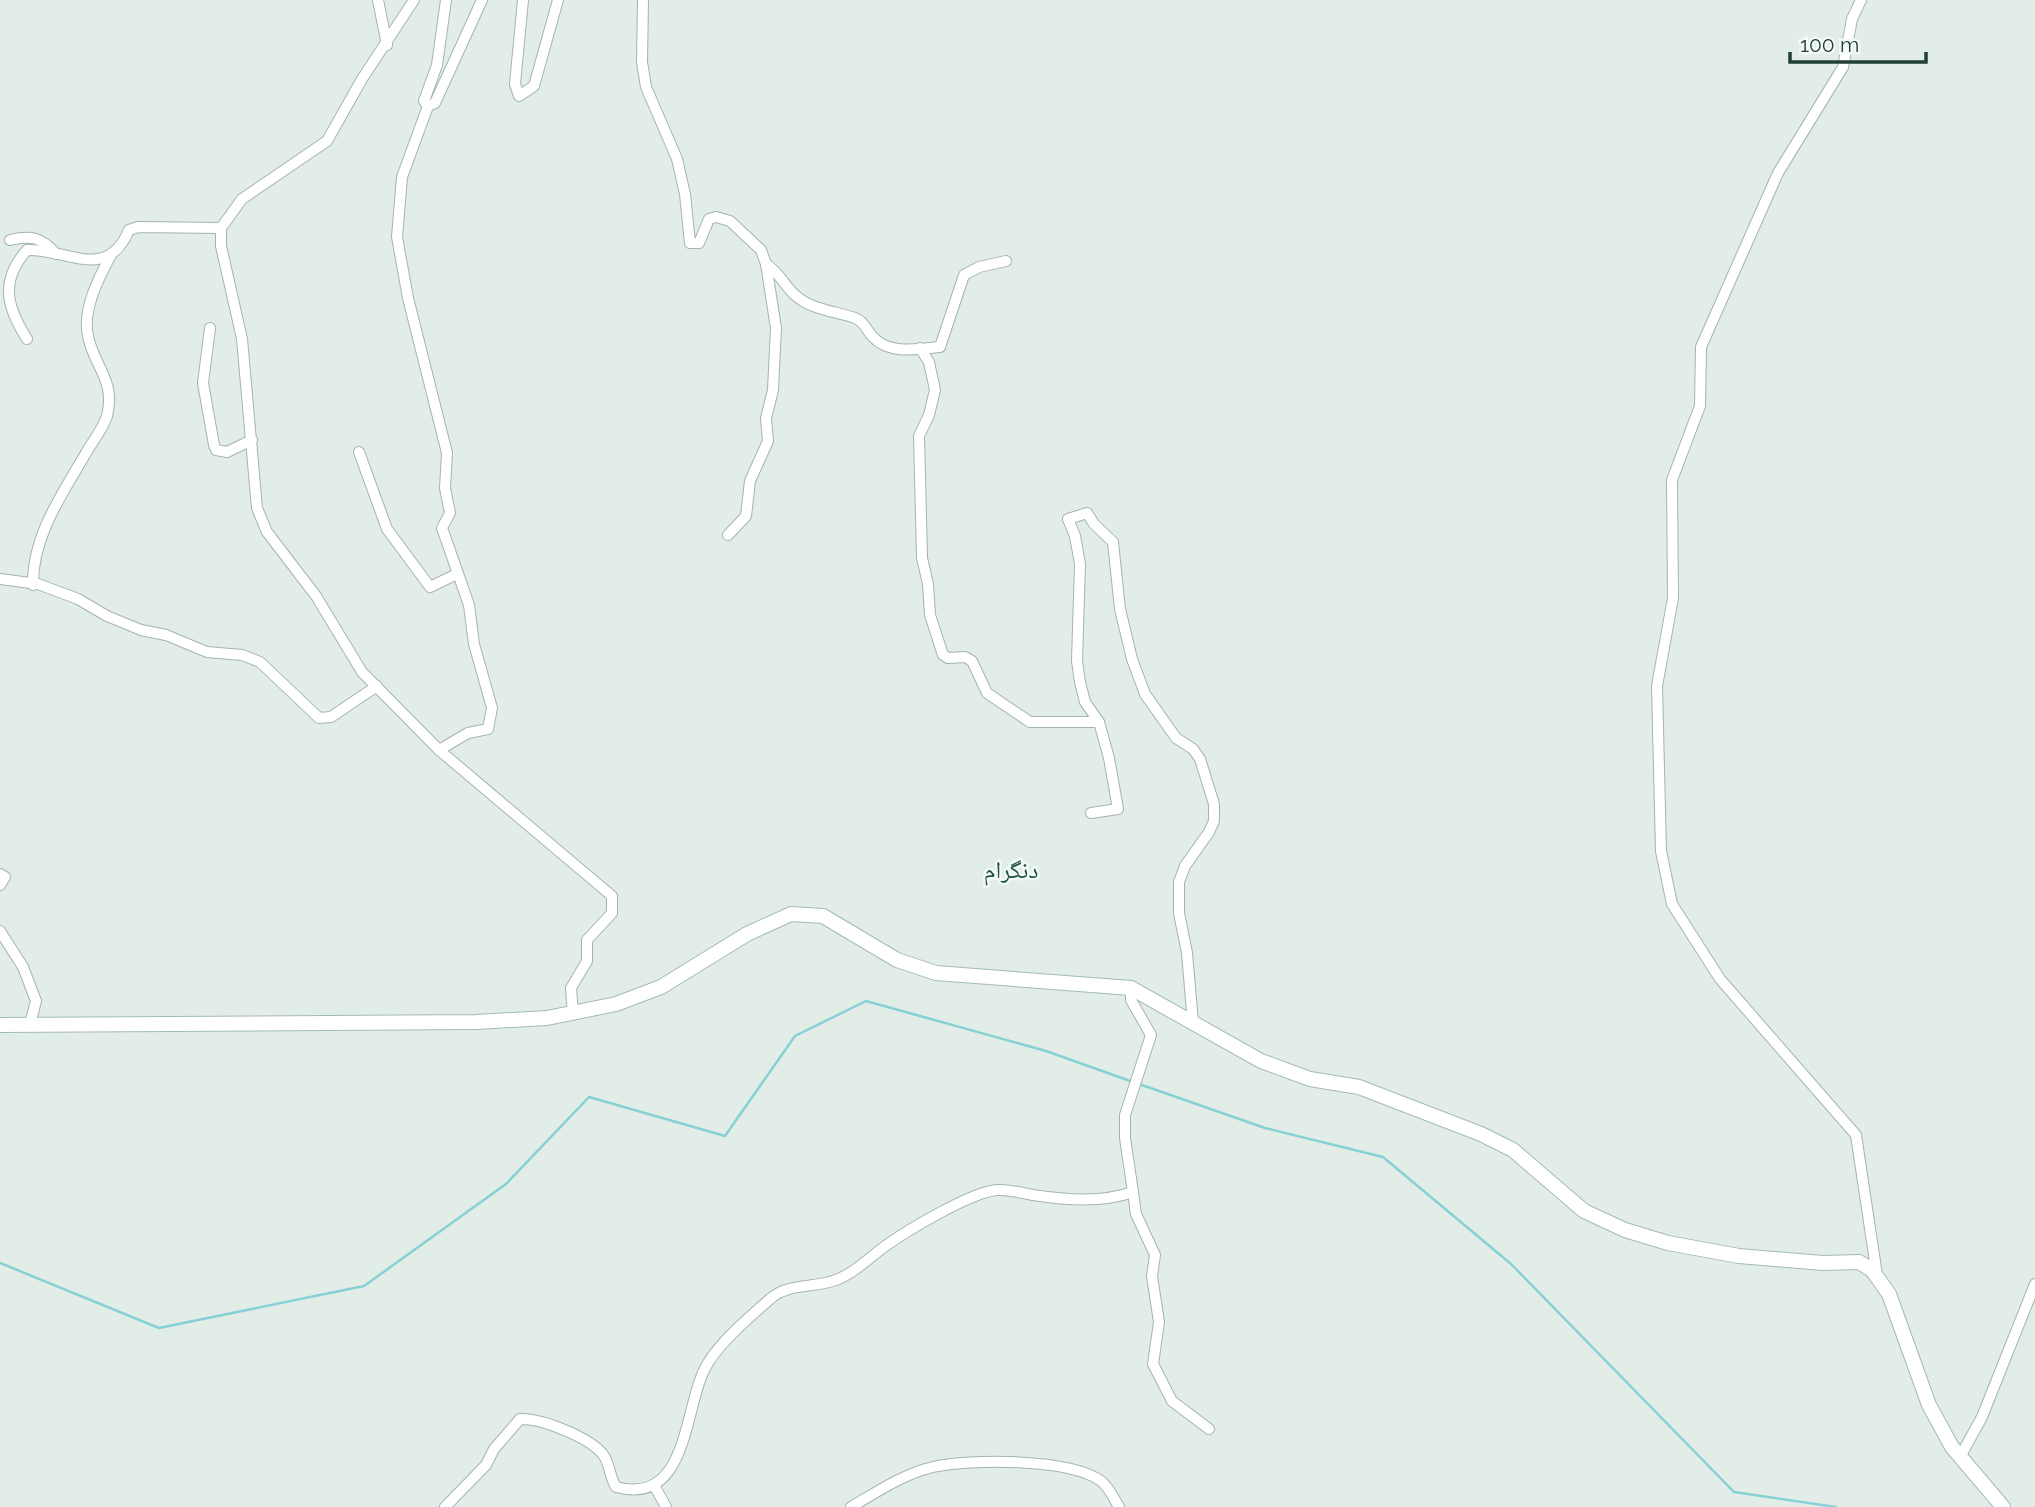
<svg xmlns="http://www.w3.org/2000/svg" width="2035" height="1507" viewBox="0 0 2035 1507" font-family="Raleway,'Noto Naskh Arabic',sans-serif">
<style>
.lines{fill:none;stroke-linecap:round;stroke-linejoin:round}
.stream{stroke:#87d1d5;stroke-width:2.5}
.street-casing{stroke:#a4b5ad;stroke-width:12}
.secondary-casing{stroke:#a2bcb0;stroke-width:16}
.street{stroke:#fff;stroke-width:10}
.secondary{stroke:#fff;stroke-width:14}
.labels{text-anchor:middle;stroke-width:5;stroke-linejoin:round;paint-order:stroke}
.quarter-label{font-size:24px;fill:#1c523f;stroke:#f3f9f5}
</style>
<rect width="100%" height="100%" fill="#e2ede7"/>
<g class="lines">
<!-- stream -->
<g class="stream">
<polyline points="1139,1084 1265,1128 1383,1157 1511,1264 1734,1492 1836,1507"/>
<polyline points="0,1263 159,1328 364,1286 506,1184 589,1097 725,1136 795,1036 866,1001 1046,1051 1133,1082"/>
</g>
<defs>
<g id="street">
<polyline points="378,0 387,45"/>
<polyline points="414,0 362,79 327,141 242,199 221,228 221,246 242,339 257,508 267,532 316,596 362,672 439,750 612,896 612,913 587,940 587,961 571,988 573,1014"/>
<polyline points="446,0 437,65 424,101 428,106 435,103 482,0"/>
<polyline points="523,0 515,84 519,96 534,86 558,0"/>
<polyline points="643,0 642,62 646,87 677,159 685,194 690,243 699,243 709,219 716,217 730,221 761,250 766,264 776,328 773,390 766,418 768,441 750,481 746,516 728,535"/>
<polyline points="1861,0 1852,19 1843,67 1778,173 1701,347 1700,406 1672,480 1673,598 1657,686 1661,851 1672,904 1720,979 1856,1135 1877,1275"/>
<polyline points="428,106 402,177 397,237 408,298 447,453 445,488 450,513 442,528 469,605 474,644 492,708 488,729 468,733 439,750"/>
<path d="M10,240C30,235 42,237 56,254"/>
<path d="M766,264C779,272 784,285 795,295C811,310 835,311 855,318C865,322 866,330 873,337C889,355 919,349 940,347L964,275L979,267L1006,261"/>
<polyline points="210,328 203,383 214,445 216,450 227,452 252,440"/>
<path d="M27,339C6,306 0,280 27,250C66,248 107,283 129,230L138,227L221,228"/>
<polyline points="920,348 929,362 935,390 929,415 919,436 922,558 928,584 930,615 943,655 948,658 965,657 972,661 987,693 1030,722 1099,722"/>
<polyline points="359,452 387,529 430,587 457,574"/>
<polyline points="0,579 38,584 78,599 107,616 141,630 166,635 207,652 242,655 260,662 319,718 331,717 377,686"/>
<path d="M33,585C32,537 62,494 86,453C92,442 103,429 107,416C116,380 94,367 88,336C82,310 99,277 111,255"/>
<polyline points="1091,813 1118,809 1109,758 1099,722 1085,702 1080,682 1077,661 1080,564 1075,536 1068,519 1087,513 1094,524 1113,542 1120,609 1132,659 1145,694 1176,738 1193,749 1200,759 1214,804 1214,821 1209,832 1185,866 1179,882 1179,913 1187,953 1193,1023"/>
<polyline points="0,874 5,877 0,885"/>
<polyline points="0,931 23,967 36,1001 30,1024"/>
<polyline points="1133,1192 1136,1214 1155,1255 1152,1276 1159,1322 1153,1364 1172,1401 1209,1429"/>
<polyline points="1960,1457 1982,1417 2035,1284"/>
<polyline points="654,1485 666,1507"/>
<path d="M445,1507L486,1465L494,1449L520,1419C541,1418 592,1438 604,1456C610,1465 610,1478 616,1487C691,1507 683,1402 708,1363C722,1340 750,1317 770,1299C787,1283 815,1288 836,1280C854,1273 868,1259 884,1247C906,1231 971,1192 997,1190C1008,1189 1022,1193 1033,1195C1066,1200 1101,1203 1133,1192L1125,1138V1115L1151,1035L1131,1000V988"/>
<path d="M851,1507C877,1492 903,1474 933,1467C970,1459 1069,1458 1101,1481C1109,1487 1114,1499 1119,1507"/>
</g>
<polyline id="secondary" points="0,1025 476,1022 547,1018 616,1004 661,987 747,934 791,914 823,916 897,960 936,973 1131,988 1261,1061 1310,1079 1359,1087 1481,1134 1513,1150 1584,1211 1625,1230 1668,1243 1739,1256 1823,1263 1859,1262 1872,1270 1889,1294 1929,1405 1952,1447 2003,1507"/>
</defs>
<!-- street casing -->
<use href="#street" class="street-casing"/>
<!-- secondary casing -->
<use href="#secondary" class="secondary-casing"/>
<!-- street -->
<use href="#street" class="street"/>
<!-- secondary -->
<use href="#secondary" class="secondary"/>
</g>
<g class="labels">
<!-- quarter labels -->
<g class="quarter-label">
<text x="1011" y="878">دنگرام</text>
</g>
</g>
<!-- scale -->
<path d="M1790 52v10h136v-10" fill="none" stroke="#213f33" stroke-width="3.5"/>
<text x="1800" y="52" font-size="21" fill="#213f33" stroke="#f3f9f5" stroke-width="5" paint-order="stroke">100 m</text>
</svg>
